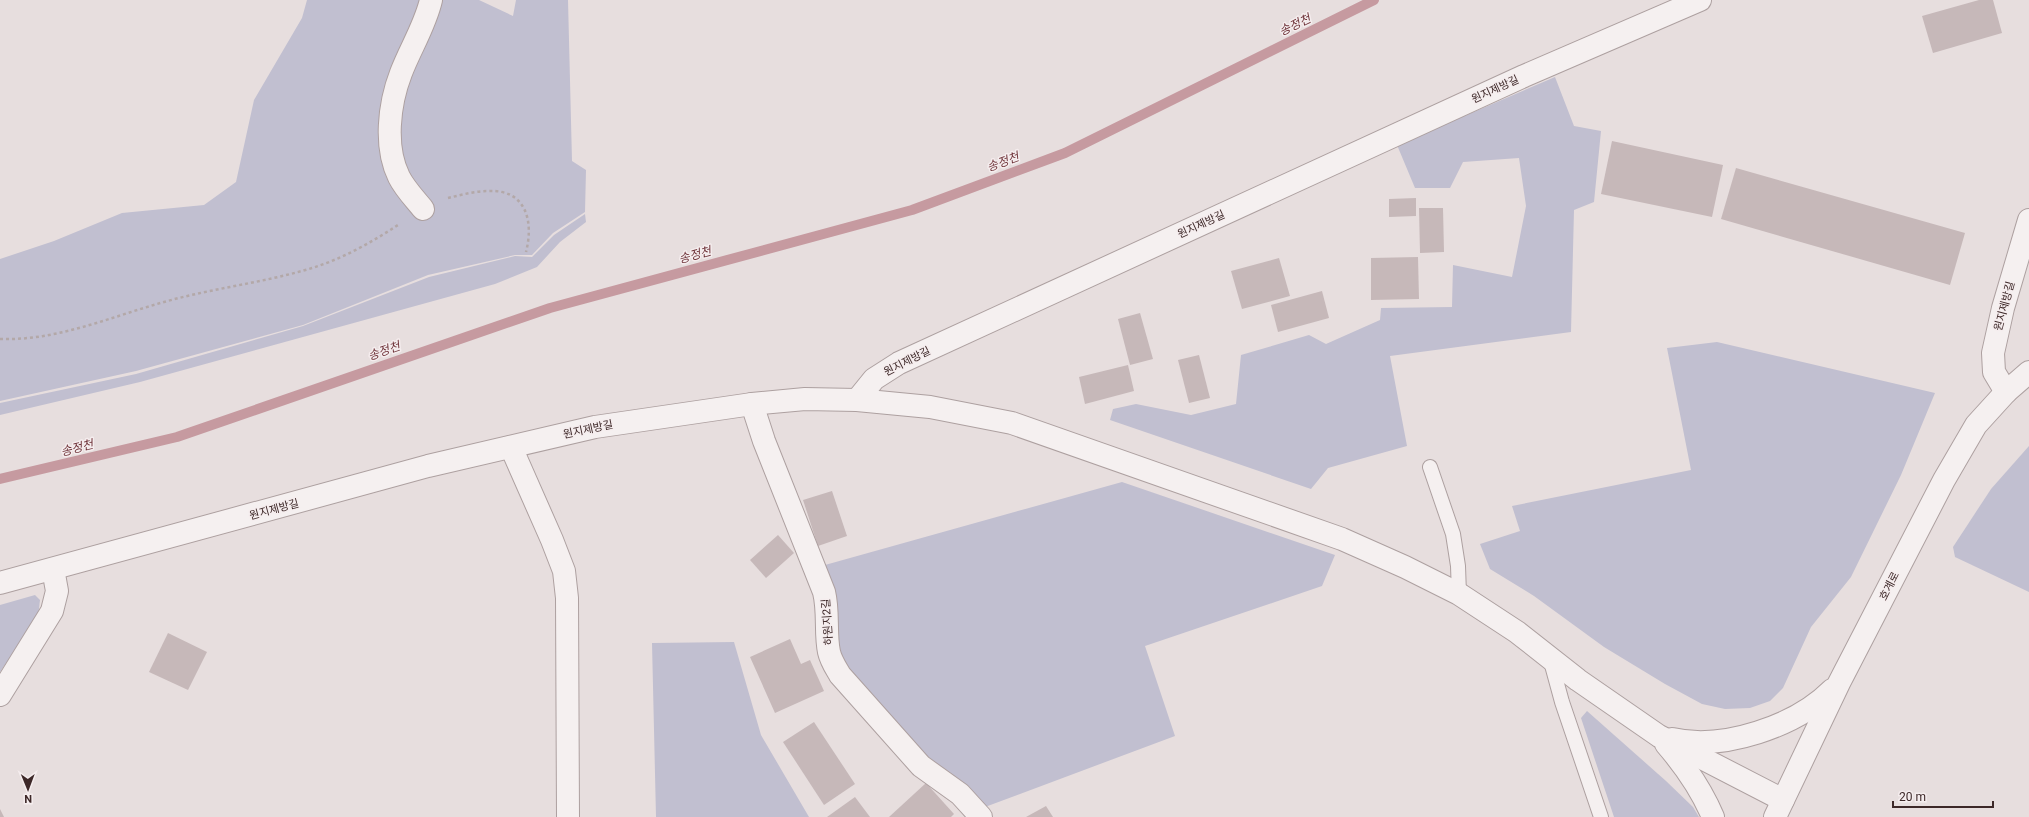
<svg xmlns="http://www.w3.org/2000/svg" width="2029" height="817" viewBox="0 0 2029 817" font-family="Roboto,'Noto Sans KR',sans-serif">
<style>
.green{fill:#c1bfd0}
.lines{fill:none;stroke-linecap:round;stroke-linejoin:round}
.stream{stroke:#c69aa0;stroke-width:10}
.building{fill:#c6b8b9}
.service-casing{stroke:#ada0a0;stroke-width:16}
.minor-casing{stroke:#ada0a0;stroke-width:24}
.tertiary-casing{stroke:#ada0a0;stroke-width:24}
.path{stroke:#b3a8a8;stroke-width:2.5;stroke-dasharray:3 3;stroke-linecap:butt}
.service{stroke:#f5f0f0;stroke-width:14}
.minor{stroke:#f5f0f0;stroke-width:22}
.tertiary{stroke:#f5f0f0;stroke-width:22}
.labels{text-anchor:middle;stroke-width:3;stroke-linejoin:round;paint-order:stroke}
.street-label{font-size:11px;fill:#3d2828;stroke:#f5edee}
.water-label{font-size:12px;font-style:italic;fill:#6f343a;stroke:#f5edee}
</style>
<rect width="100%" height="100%" fill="#e7dede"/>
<!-- green -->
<g class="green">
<polygon points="307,0 479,0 513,16 516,0 568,0 572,161 586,170 585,212 553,233 532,255 515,255 428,275 303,325 136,371 0,401 0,259 54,241 122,213 204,205 236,182 254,100 302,18"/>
<polygon points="1555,77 1574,126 1601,131 1594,202 1574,210 1571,332 1390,356 1407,446 1328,468 1311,489 1110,420 1113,409 1136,404 1191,415 1236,404 1241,355 1309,335 1326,344 1380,320 1381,308 1452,307 1453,265 1512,277 1526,206 1519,158 1463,162 1450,188 1415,188 1397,145"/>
<polygon points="585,214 586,222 560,242 537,267 495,284 140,382 0,415 0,403 136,374 303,326 429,277 515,256 532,257 554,235"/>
<polygon points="1717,342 1935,393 1901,475 1851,577 1811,627 1783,688 1770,701 1750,708 1725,709 1702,704 1665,684 1604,647 1534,596 1490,569 1480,544 1520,531 1512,506 1691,470 1667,348"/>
<polygon points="2029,446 2029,592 1955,557 1953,547 1991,489"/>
<polygon points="1122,482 1335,555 1322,586 1145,646 1175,736 985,807 920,752 847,674 837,648 833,590 825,565"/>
<polygon points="35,595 40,600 38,617 0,672 0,605"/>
<polygon points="734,642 761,735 809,817 656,817 652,643"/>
<polygon points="1587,711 1666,781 1693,807 1699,817 1614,817 1581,718"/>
</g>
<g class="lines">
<!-- stream -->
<polyline class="stream" points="0,479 177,437 550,308 912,210 1065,153 1374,0"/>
</g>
<!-- building -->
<g class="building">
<polygon points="1979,0 1993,0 2002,33 1933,53 1922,16"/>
<polygon points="1612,141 1723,165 1712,217 1601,194"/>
<polygon points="1736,168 1965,233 1950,285 1721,219"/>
<polygon points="1416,198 1416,216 1389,217 1389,199"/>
<polygon points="1419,208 1443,208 1444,252 1420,253"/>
<polygon points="1418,257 1419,299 1371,300 1371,258"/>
<polygon points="1279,258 1290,296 1242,309 1231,271"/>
<polygon points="1322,291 1329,318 1278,332 1271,305"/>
<polygon points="1140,313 1153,359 1130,365 1118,319"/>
<polygon points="1199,355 1210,398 1189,403 1178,360"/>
<polygon points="1128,365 1134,391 1085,404 1079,377"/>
<polygon points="832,491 847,536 818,546 803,500"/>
<polygon points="778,535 794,553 766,578 750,560"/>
<polygon points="168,633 207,652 188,690 149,672"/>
<polygon points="790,639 801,664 810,660 824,691 775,713 750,657"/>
<polygon points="814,722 855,784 824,805 783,742"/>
<polygon points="926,783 954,814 951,817 889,817"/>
<polygon points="855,797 870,817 827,817"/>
<polygon points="1046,806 1053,817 1026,817"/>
<polygon points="0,809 4,817 0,817"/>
</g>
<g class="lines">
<defs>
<g id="service">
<polyline points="1430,467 1453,534 1458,566 1459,594"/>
<polyline points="1550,658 1562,702 1601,817"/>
</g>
<g id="minor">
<path d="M423,209C415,199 405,189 399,177C384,147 389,104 401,73C410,49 425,26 431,0"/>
<polyline points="2006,392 1994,372 1993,353 2003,308 2029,220"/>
<polyline points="857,400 874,379 899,363 1524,76 1700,0"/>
<path d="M752,404L764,441L824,592C829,612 825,633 829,652C831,661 836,668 840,675L921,766L960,794L981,817"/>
<polyline points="511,447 552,540 564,571 567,598 568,817"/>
<polyline points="0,695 52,611 57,591 53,569"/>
</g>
<g id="tertiary">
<polyline points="0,583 428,466 595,427 752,404 805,399 857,400 930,407 1012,423 1342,539 1405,567 1459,594 1517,632 1578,680 1659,736 1783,800"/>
<path d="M1672,739C1723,751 1796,726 1832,690"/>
<path d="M1666,744C1685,766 1702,791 1713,817"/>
<polyline points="1775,817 1839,683 1944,480 1976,425 2006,392 2029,372"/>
</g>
</defs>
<!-- service casing -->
<use href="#service" class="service-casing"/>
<!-- minor casing -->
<use href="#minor" class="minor-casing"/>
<!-- tertiary casing -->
<use href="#tertiary" class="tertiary-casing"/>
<!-- path -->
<g class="path">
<path d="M448,198C461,195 475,191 488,191C526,189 534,221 526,252"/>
<path d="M0,339C57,341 110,317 164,302C213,288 263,283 312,268C342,259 372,242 398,225"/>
</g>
<!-- service -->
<use href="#service" class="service"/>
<!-- minor -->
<use href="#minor" class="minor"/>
<!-- tertiary -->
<use href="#tertiary" class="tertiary"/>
</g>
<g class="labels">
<!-- street labels -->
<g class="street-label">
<text transform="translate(1495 89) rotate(-25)" y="4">원지제방길</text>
<text transform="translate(1201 224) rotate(-25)" y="4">원지제방길</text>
<text transform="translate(2004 306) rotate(-75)" y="4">원지제방길</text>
<text transform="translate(907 361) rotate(-27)" y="4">원지제방길</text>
<text transform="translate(588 429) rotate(-12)" y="4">원지제방길</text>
<text transform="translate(274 509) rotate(-15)" y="4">원지제방길</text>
<text transform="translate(1889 586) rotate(-63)" y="4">호계로</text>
<text transform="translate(827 622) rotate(-94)" y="4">하원지2길</text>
</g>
<!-- water labels -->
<g class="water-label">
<text transform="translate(1295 25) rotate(-26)" y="4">송정천</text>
<text transform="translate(1003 162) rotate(-20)" y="4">송정천</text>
<text transform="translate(695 255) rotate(-15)" y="4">송정천</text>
<text transform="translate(384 351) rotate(-19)" y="4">송정천</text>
<text transform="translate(77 448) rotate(-14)" y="4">송정천</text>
</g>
</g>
<!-- north arrow -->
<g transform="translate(28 789) rotate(179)" stroke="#f5edee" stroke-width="3" paint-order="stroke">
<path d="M0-3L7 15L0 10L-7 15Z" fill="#3d2828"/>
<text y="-6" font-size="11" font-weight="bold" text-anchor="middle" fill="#3d2828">N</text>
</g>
<!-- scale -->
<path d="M1893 801v6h100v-6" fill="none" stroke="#3d2828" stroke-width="2"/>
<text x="1899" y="801" font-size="12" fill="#3d2828" stroke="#f5edee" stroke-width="3" paint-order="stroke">20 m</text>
</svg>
